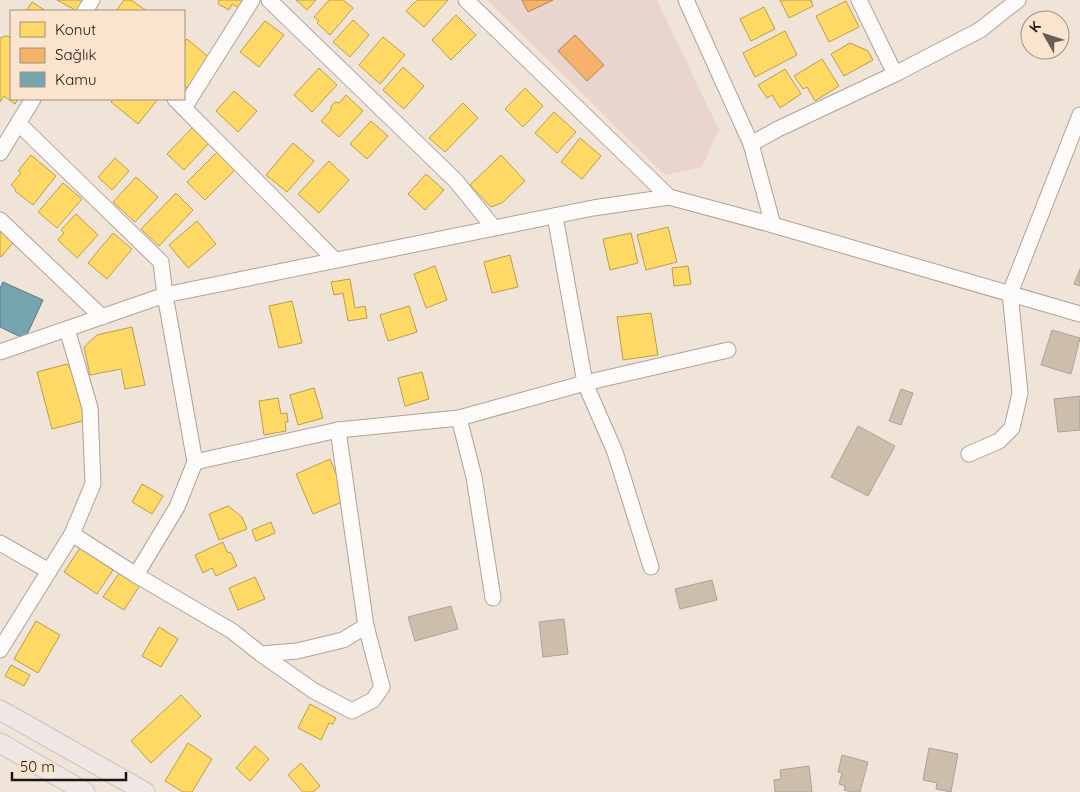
<svg xmlns="http://www.w3.org/2000/svg" width="1080" height="792" viewBox="0 0 1080 792" font-family="Quicksand,sans-serif">
<style>
.medical{fill:#e9d5cd}
.homes{fill:#ffd966;stroke:#bb9e4b}
.health{fill:#f6b26b;stroke:#b5834f}
.public{fill:#76a5af;stroke:#5b7a7e}
.building{fill:#cdbdab;stroke:#aba299}
.lines{fill:none;stroke-linecap:round;stroke-linejoin:round}
.minor-casing{stroke:#aca39a;stroke-width:17}
.major-casing{stroke:#c8c2bc;stroke-width:21}
.minor{stroke:#fdfbf9;stroke-width:15}
.major{stroke:#f0e7e4;stroke-width:19}
</style>
<rect width="100%" height="100%" fill="#f0e4d8"/>
<!-- medical -->
<polygon class="medical" points="487,0 657,0 719,130 702,167 665,175"/>
<!-- homes -->
<g class="homes">
<polygon points="57,0 83,0 77,11"/>
<polygon points="124,0 131,0 147,11 116,11"/>
<polygon points="219,0 247,0 242,10 232,4 229,10 218,4"/>
<polygon points="296,0 316,0 307,10"/>
<polygon points="329,0 343,0 353,8 330,35 317,23 319,21 314,17"/>
<polygon points="417,0 448,0 424,27 406,11"/>
<polygon points="780,0 811,0 813,6 789,18"/>
<polygon points="846,1 859,27 829,42 816,16"/>
<polygon points="32,2 46,11 26,11"/>
<polygon points="764,7 775,29 751,41 740,19"/>
<polygon points="456,15 476,35 451,60 432,40"/>
<polygon points="353,20 369,35 350,57 333,42"/>
<polygon points="265,21 284,35 259,67 240,52"/>
<polygon points="785,31 797,55 755,77 743,53"/>
<polygon points="6,36 11,37 11,99 18,99 15,104 4,96 0,102 0,38"/>
<polygon points="383,37 405,55 380,84 359,65"/>
<polygon points="187,39 211,59 187,88 184,85 184,42"/>
<polygon points="850,43 868,51 873,60 844,76 831,54"/>
<polygon points="822,59 839,86 815,101 807,87 803,89 794,76"/>
<polygon points="403,67 424,86 404,109 383,90"/>
<polygon points="319,68 337,85 312,112 294,95"/>
<polygon points="785,69 801,94 780,108 772,95 767,98 758,85"/>
<polygon points="525,88 543,106 523,127 505,109"/>
<polygon points="234,91 257,111 238,132 216,111"/>
<polygon points="346,95 363,111 339,137 321,121 331,110 331,106 335,102 339,103"/>
<polygon points="114,99 158,99 138,124 111,102"/>
<polygon points="463,103 478,118 445,152 429,138"/>
<polygon points="554,112 576,132 557,153 535,133"/>
<polygon points="371,121 388,136 367,159 350,144"/>
<polygon points="193,127 209,143 184,170 167,154"/>
<polygon points="580,138 601,156 582,179 561,162"/>
<polygon points="293,143 314,161 287,192 266,175"/>
<polygon points="218,151 236,169 205,200 187,182"/>
<polygon points="31,155 56,176 33,205 15,191 16,189 11,185 21,173 18,171"/>
<polygon points="501,155 525,181 502,203 491,207 470,185"/>
<polygon points="115,158 129,171 112,190 98,177"/>
<polygon points="329,161 349,180 319,213 298,194"/>
<polygon points="426,174 444,190 425,210 408,194"/>
<polygon points="136,177 158,197 135,222 113,202"/>
<polygon points="63,183 82,199 57,228 38,212"/>
<polygon points="176,193 193,210 159,246 141,229"/>
<polygon points="76,214 98,235 77,258 58,240 64,233 61,230"/>
<polygon points="197,221 216,244 188,268 169,245"/>
<polygon points="0,224 17,238 1,257 0,256"/>
<polygon points="668,227 677,262 646,270 637,235"/>
<polygon points="113,233 132,249 107,279 88,263"/>
<polygon points="631,233 638,263 610,270 603,239"/>
<polygon points="510,255 518,287 492,293 484,262"/>
<polygon points="435,266 447,300 426,308 414,274"/>
<polygon points="688,266 691,284 674,286 672,268"/>
<polygon points="350,279 355,308 365,306 367,318 348,321 343,293 334,295 331,282"/>
<polygon points="292,301 302,343 279,348 269,306"/>
<polygon points="409,306 417,332 388,341 380,315"/>
<polygon points="651,313 658,355 623,360 617,317"/>
<polygon points="132,327 145,385 125,389 121,369 90,375 84,347 97,335"/>
<polygon points="67,364 73,373 86,420 52,429 37,372"/>
<polygon points="422,372 429,399 405,406 398,378"/>
<polygon points="314,388 323,418 298,425 290,395"/>
<polygon points="278,398 281,414 287,413 288,422 285,422 286,431 264,435 259,401"/>
<polygon points="330,459 347,500 313,514 296,474"/>
<polygon points="142,484 163,496 152,514 132,502"/>
<polygon points="228,506 242,517 247,529 219,540 209,514"/>
<polygon points="271,522 275,533 256,541 252,530"/>
<polygon points="223,542 227,552 231,553 237,566 216,576 212,568 203,573 195,555"/>
<polygon points="80,548 113,570 97,594 64,572"/>
<polygon points="120,572 140,585 124,610 103,597"/>
<polygon points="255,577 265,599 238,610 229,588"/>
<polygon points="36,621 60,635 38,673 14,659"/>
<polygon points="159,627 178,639 161,667 142,656"/>
<polygon points="11,665 30,675 24,686 5,676"/>
<polygon points="181,695 201,716 151,763 131,741"/>
<polygon points="310,704 336,718 333,724 329,723 321,740 298,728"/>
<polygon points="188,743 212,759 192,792 183,792 165,781"/>
<polygon points="255,746 269,759 250,781 236,768"/>
<polygon points="301,763 320,786 313,792 303,792 288,775"/>
</g>
<!-- health -->
<g class="health">
<polygon points="522,0 553,0 528,12"/>
<polygon points="575,35 604,65 587,81 558,51"/>
</g>
<!-- public -->
<polygon class="public" points="3,282 43,300 25,339 0,327 0,288"/>
<!-- building -->
<g class="building">
<polygon points="1080,269 1080,286 1074,284"/>
<polygon points="1052,330 1080,338 1071,374 1041,365"/>
<polygon points="901,389 913,393 901,425 889,421"/>
<polygon points="1080,396 1080,430 1058,432 1054,399"/>
<polygon points="858,426 895,446 868,496 831,477"/>
<polygon points="712,580 717,600 680,609 675,589"/>
<polygon points="451,606 458,629 415,641 408,617"/>
<polygon points="564,619 568,654 543,657 539,622"/>
<polygon points="929,748 958,754 951,792 936,789 937,783 923,780"/>
<polygon points="842,755 868,762 860,792 852,792 844,790 845,786 839,784 842,773 838,772"/>
<polygon points="809,766 812,792 775,792 774,780 781,779 780,770"/>
</g>
<g class="lines">
<defs>
<g id="minor">
<polyline points="269,0 456,181 494,228"/>
<polyline points="466,0 669,197"/>
<polyline points="686,0 751,144 773,225"/>
<polyline points="85,11 92,0"/>
<polyline points="895,74 980,30 1018,0"/>
<polyline points="175,99 335,260"/>
<polyline points="184,108 252,0"/>
<polyline points="18,123 161,262 165,295 195,462 177,507 136,575"/>
<polyline points="751,144 778,129 895,74 859,0"/>
<polyline points="0,153 33,99"/>
<polyline points="0,220 102,317"/>
<polyline points="0,352 165,295 593,208 669,197 773,225 1080,314"/>
<polyline points="459,418 474,477 493,598"/>
<polyline points="969,454 999,441 1012,428 1020,393 1010,293 1080,115"/>
<polyline points="195,462 338,430 459,418 585,383 555,216"/>
<polyline points="72,534 136,575 232,631 261,654 314,691 352,711 373,700 382,687 366,626 338,430"/>
<polyline points="0,543 49,571"/>
<polyline points="651,567 615,452 585,383 728,350"/>
<polyline points="0,650 72,534 93,484 90,408 67,329"/>
<polyline points="261,654 297,651 343,640 366,626"/>
</g>
<g id="major">
<polyline points="0,710 145,792"/>
<polyline points="0,743 85,792"/>
</g>
</defs>
<!-- minor casing -->
<use href="#minor" class="minor-casing"/>
<!-- major casing -->
<use href="#major" class="major-casing"/>
<!-- minor -->
<use href="#minor" class="minor"/>
<!-- major -->
<use href="#major" class="major"/>
</g>
<!-- legend -->
<rect x="10" y="10" width="175" height="90" fill="#fae4cd" stroke="#a29180"/>
<rect x="20" y="22" width="25" height="15" fill="#ffd966" stroke="#a29180"/>
<text x="55" y="35" font-size="15" fill="#1d150d">Konut</text>
<rect x="20" y="48" width="25" height="15" fill="#f6b26b" stroke="#a29180"/>
<text x="55" y="60" font-size="15" fill="#1d150d">Sağlık</text>
<rect x="20" y="72" width="25" height="15" fill="#76a5af" stroke="#a29180"/>
<text x="55" y="85" font-size="15" fill="#1d150d">Kamu</text>
<!-- north arrow -->
<g transform="translate(1045 35) rotate(309)"><circle r="24" fill="#fae4cd" stroke="#a29180"/>
<path d="M0-4L9 19L0 12L-9 19Z" fill="#675d54"/>
<text y="-8" font-size="14" font-weight="bold" text-anchor="middle" fill="#1d150d">K</text>
</g>
<!-- scale -->
<path d="M12 772v8h114v-8" fill="none" stroke="#1d150d" stroke-width="2.5"/>
<text x="20" y="772" font-size="15" fill="#1d150d" stroke="#fae4cd" stroke-width="4" paint-order="stroke">50 m</text>
</svg>
